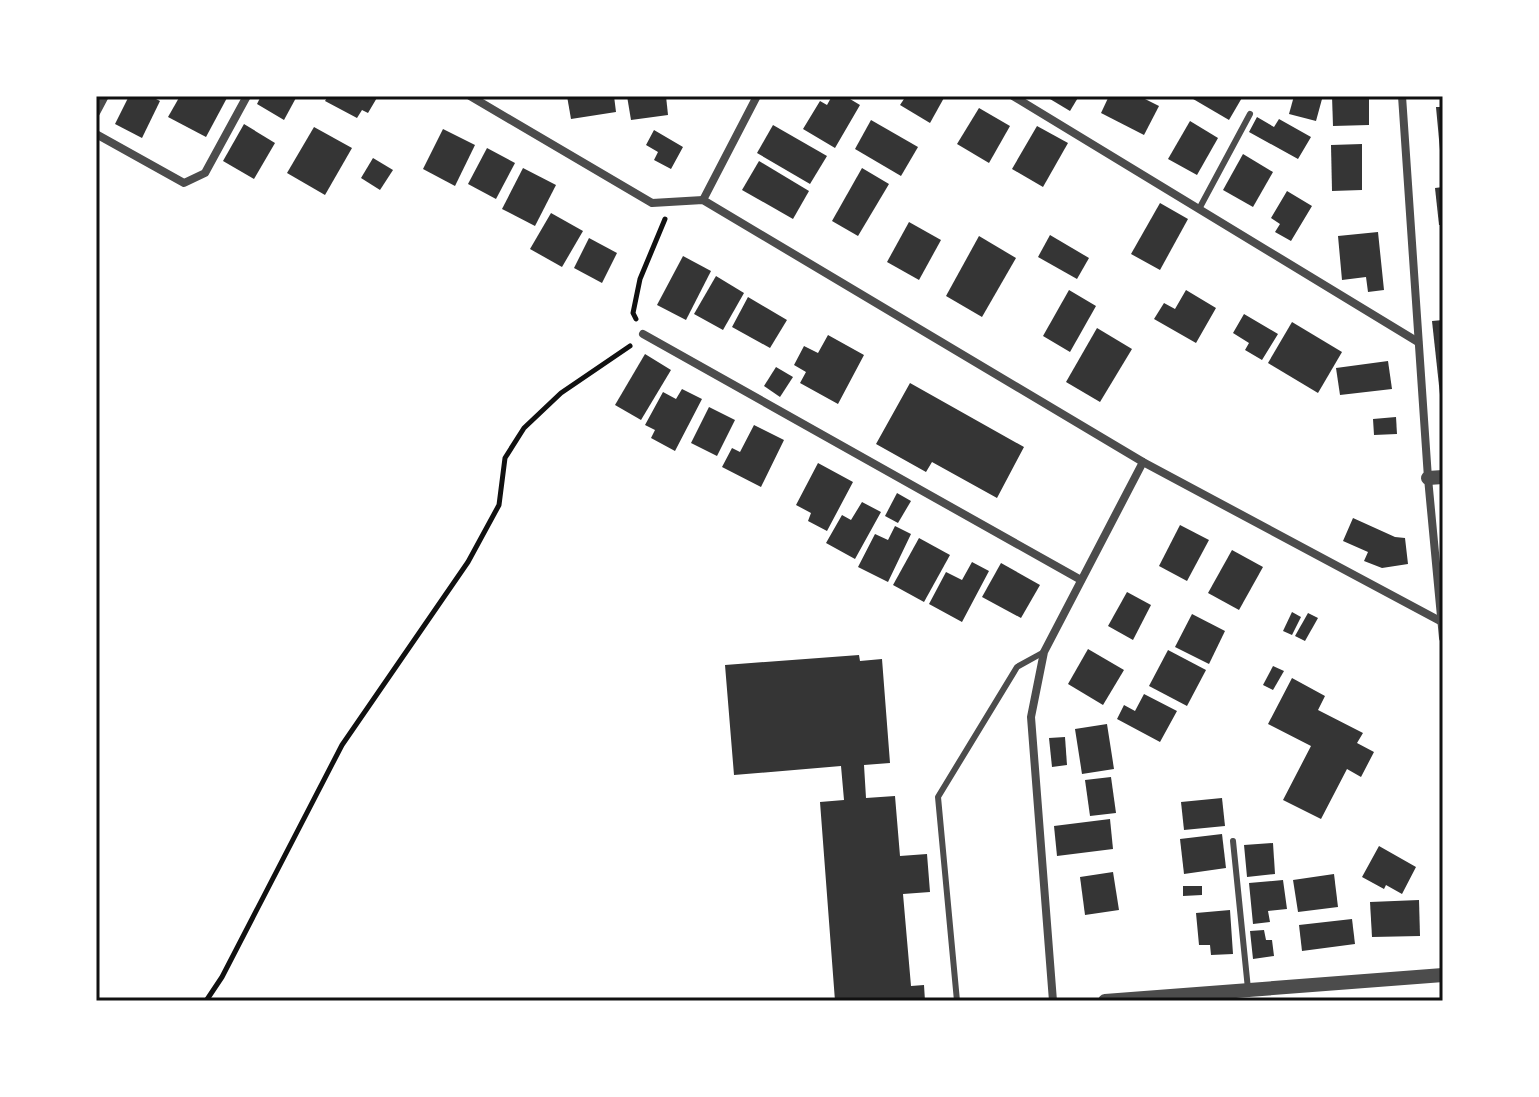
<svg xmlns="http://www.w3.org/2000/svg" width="1539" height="1097" viewBox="0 0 1539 1097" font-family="'Exo 2',sans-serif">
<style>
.building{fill:#353535}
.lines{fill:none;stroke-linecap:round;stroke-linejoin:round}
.path{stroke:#111;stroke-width:5}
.service{stroke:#4c4c4c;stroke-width:6}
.minor{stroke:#4c4c4c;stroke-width:8}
.tertiary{stroke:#4c4c4c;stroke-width:14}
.neatline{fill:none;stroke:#111;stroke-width:3}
</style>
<rect width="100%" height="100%" fill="#fff"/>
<!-- building -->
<g class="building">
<polygon points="129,96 150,96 160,101 142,138 115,124"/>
<polygon points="180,96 228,96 206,137 168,117"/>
<polygon points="261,96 297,96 284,120 257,104"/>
<polygon points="328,96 378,96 368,113 362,110 357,118 325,101"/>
<polygon points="567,96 614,96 616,112 571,119"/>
<polygon points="627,96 666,96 668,115 631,120"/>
<polygon points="832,96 845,96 860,105 835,148 803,129 820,101 827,105"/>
<polygon points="906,96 945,96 930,123 900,105"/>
<polygon points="1045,96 1079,96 1070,111"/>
<polygon points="1109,96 1139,96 1159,106 1144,135 1101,113"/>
<polygon points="1188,96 1243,96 1229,120"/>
<polygon points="1294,96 1322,99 1316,121 1289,114"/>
<polygon points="1332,96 1369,96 1369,125 1333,126"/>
<polygon points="1436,107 1443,107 1443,161 1441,161"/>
<polygon points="979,108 1010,126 989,163 957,144"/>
<polygon points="1257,117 1274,127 1279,119 1311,137 1298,159 1249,132"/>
<polygon points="871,120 918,147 901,176 855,149"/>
<polygon points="1190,121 1218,138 1197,175 1168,159"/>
<polygon points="244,124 275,143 254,179 223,161"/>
<polygon points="773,125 827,156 810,184 757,153"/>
<polygon points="1037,126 1068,143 1043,187 1012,169"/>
<polygon points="314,127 352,148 325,195 287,173"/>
<polygon points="443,129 475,145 455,186 423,169"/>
<polygon points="654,130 683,147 671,169 654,160 658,152 646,145"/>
<polygon points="1362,144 1362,190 1332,191 1331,145"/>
<polygon points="487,148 515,163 496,199 468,184"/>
<polygon points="1243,154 1273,172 1253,207 1223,190"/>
<polygon points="373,158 393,170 380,190 361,178"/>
<polygon points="759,161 809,191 793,219 742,190"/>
<polygon points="523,168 556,185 535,226 502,209"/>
<polygon points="862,168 889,184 858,236 832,221"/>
<polygon points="1443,187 1443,225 1439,225 1435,188"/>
<polygon points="1287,191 1312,206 1291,241 1275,232 1280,224 1271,218"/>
<polygon points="1160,203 1188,219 1160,270 1131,254"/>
<polygon points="551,213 583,231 562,267 530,249"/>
<polygon points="909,222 941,240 919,280 887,262"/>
<polygon points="1378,232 1384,290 1368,292 1366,277 1342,280 1338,236"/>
<polygon points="1050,235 1089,258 1077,279 1038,257"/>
<polygon points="979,236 1016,258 982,317 946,296"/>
<polygon points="589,238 617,253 602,283 574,268"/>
<polygon points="683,256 711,271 686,320 657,305"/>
<polygon points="716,276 744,293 723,330 694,314"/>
<polygon points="1069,290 1096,306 1070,352 1043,336"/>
<polygon points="1186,290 1216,308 1196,343 1154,319 1164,303 1175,309"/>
<polygon points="748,297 787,320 770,348 732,327"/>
<polygon points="1244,314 1278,334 1262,360 1245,350 1249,343 1233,333"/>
<polygon points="1443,320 1443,403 1441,404 1432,321"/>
<polygon points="1292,322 1342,352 1318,393 1268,363"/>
<polygon points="1097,328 1132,349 1100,402 1066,382"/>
<polygon points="828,335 864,355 838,404 800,383 806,372 794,365 804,346 818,353"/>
<polygon points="645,354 671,370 641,420 615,405"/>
<polygon points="1388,361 1392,389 1340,395 1336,368"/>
<polygon points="776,367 793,377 780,397 764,386"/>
<polygon points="910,383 1024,447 997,498 932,462 926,472 876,444"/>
<polygon points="682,389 702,399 675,451 651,438 655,430 645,425 663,392 676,399"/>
<polygon points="709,407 735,420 717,456 691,443"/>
<polygon points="1396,417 1397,434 1374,435 1373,419"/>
<polygon points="754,425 784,440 761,487 722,467 732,448 740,452"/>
<polygon points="818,463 853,482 827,531 808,521 811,513 796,505"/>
<polygon points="897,493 911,501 898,523 885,516"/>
<polygon points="862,502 881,512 855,559 826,543 842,515 851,520"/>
<polygon points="1353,518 1395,537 1405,538 1408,564 1382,568 1364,561 1368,552 1343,541"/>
<polygon points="1180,525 1209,540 1187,581 1159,566"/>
<polygon points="895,526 911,534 888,582 858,567 875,534 888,540"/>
<polygon points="919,538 950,555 924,602 893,585"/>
<polygon points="1232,550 1263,567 1239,610 1208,593"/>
<polygon points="972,562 989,571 962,622 929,604 946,572 962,580"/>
<polygon points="1001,563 1040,585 1021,618 982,597"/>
<polygon points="1127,592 1151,605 1133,640 1108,626"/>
<polygon points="1292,612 1301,617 1292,635 1283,631"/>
<polygon points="1308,613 1318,618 1305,641 1295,636"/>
<polygon points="1192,614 1225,631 1209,664 1175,647"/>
<polygon points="1088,649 1124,670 1103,705 1068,684"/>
<polygon points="1168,650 1206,670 1187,706 1149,686"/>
<polygon points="859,655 860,661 882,659 890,763 864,765 866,798 895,796 900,856 927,854 930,892 903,894 911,986 924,985 925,1001 835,1001 820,802 844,800 841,766 734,775 725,665"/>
<polygon points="1273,666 1284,671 1273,690 1263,685"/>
<polygon points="1292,678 1325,696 1318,710 1363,733 1357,743 1374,752 1361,777 1347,769 1321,819 1283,800 1311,746 1268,724"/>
<polygon points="1144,694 1177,711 1160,742 1117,719 1124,705 1135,711"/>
<polygon points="1107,724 1114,769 1082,774 1075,729"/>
<polygon points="1065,737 1067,765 1052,767 1049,738"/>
<polygon points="1111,777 1116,813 1090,816 1085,780"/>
<polygon points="1222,798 1225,826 1184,830 1181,802"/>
<polygon points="1110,819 1113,849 1057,856 1054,826"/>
<polygon points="1222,834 1226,868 1184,874 1180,839"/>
<polygon points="1273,843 1275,874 1247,877 1244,845"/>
<polygon points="1379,846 1416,867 1402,894 1386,885 1384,889 1362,877"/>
<polygon points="1113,872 1119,910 1085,915 1080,877"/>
<polygon points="1334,874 1338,907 1298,912 1293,880"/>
<polygon points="1283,880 1287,909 1268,911 1270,922 1253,924 1249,883"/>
<polygon points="1183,886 1202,886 1202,895 1183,896"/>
<polygon points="1419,900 1420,936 1372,937 1370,902"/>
<polygon points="1230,910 1233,954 1211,955 1210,945 1199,945 1196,913"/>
<polygon points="1352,919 1355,944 1302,951 1299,925"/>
<polygon points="1264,930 1266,940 1272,940 1274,956 1253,959 1250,931"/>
</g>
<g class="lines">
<!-- path -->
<g class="path">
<polyline points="636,319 633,313 640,279 665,219"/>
<polyline points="206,1001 222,977 342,745 468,562 499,505 505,458 524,428 561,393 630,346"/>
</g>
<!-- service -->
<g class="service">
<polyline points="1199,209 1250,114"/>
<polyline points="1233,841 1248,989"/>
<polyline points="957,1001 938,797 1017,667 1044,652"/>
</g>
<!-- minor -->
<g class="minor">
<polyline points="470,96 652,203 703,200 1143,462 1442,622"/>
<polyline points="1013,96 1418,342"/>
<polyline points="1402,96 1428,478 1443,638"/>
<polyline points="96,113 105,96"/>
<polyline points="96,134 184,183 205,173 247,96"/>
<polyline points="703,200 757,96"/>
<polyline points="643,334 1081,580"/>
<polyline points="1053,1001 1031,717 1044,652 1143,462"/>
</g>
<!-- tertiary -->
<g class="tertiary">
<polyline points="1428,478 1443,477"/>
<polyline points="1105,1001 1443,975"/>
</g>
</g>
<!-- border -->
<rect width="1539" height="1097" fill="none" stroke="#ffffff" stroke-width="196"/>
<rect x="98" y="98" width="1343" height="901" class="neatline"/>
</svg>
